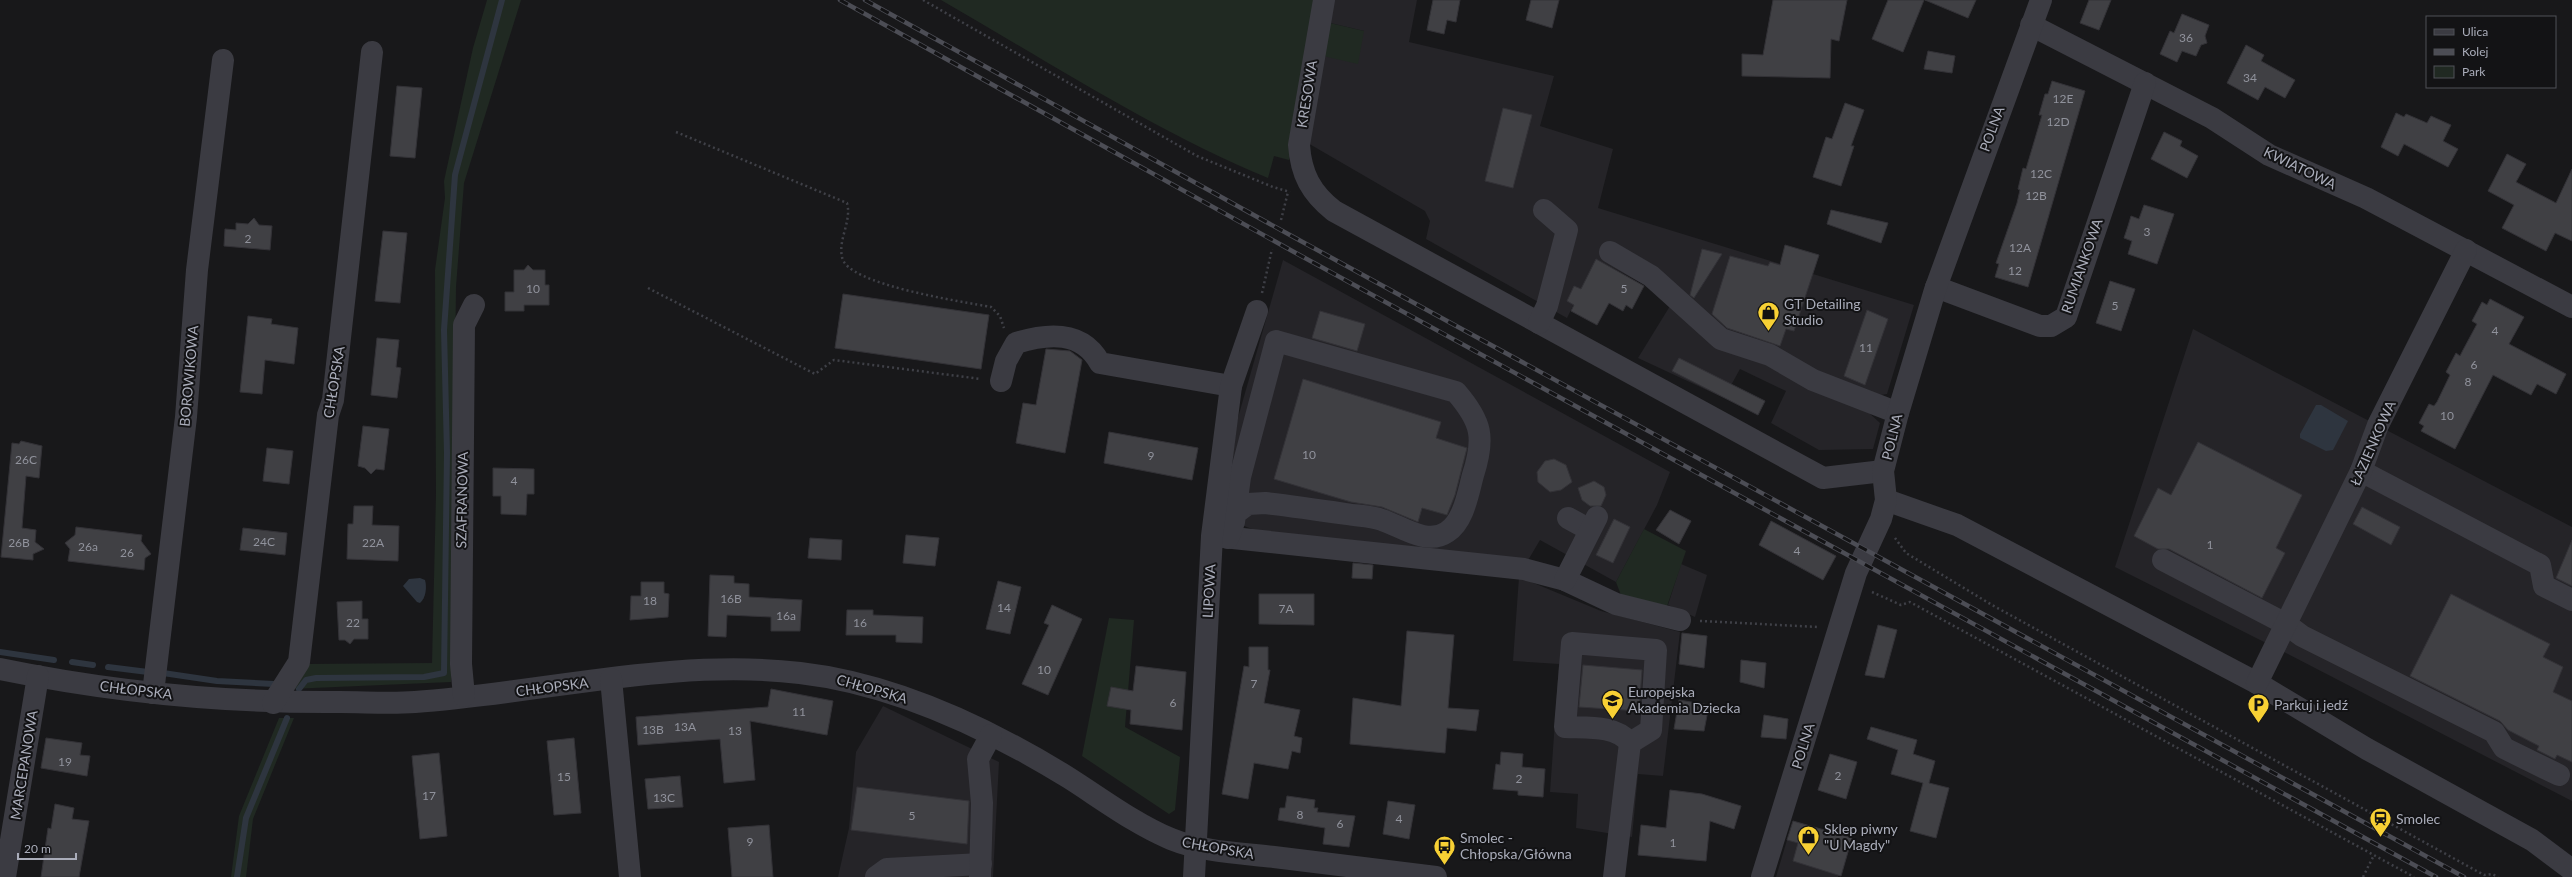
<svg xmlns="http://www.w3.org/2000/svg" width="2572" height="877" viewBox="0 0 2572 877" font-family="Lato,sans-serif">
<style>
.built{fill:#252428}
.green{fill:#202922}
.water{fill:#2e353f}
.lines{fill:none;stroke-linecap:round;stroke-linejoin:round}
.stream{stroke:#2e353f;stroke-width:6}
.building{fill:#404044;stroke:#333237}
.path{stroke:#3f4047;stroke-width:2.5;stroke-dasharray:2 3;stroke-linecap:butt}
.minor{stroke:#3b3b42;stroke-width:22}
.rail-casing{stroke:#4c4d55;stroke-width:4.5}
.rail{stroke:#131315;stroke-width:3;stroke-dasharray:9;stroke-linecap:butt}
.labels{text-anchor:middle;stroke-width:4;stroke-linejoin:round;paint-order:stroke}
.number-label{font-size:12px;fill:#90929c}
.street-label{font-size:14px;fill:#aaadba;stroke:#131315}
.poi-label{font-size:14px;fill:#aaadba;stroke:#131315;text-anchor:start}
</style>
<rect width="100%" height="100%" fill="#18181a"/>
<!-- built -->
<g class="built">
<polygon points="1334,0 1417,0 1409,42 1554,76 1540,126 1613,149 1598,208 1914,305 1887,394 1874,396 1868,412 1880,423 1873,449 1819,450 1771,423 1786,391 1740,369 1724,398 1638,358 1670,306 1645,285 1596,259 1567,318 1426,239 1430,221 1425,211 1306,142 1323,56 1364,31 1330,23"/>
<polygon points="1283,260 1670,472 1657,505 1616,582 1540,540 1527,562 1255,530 1225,519 1237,421"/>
<polygon points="2193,329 2572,527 2572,801 2286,653 2115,567"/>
<polygon points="1681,564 1707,575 1695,617 1668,605"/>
<polygon points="1519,577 1601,611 1680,632 1663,776 1638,774 1632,837 1576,828 1578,794 1550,792 1559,664 1513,661"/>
<polygon points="883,706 999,762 993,877 838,877 849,828 856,752"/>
<polygon points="1828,831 1852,838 1838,877 1776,877 1787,840 1822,850"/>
</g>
<!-- green -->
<g class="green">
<polygon points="487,0 521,0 464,183 456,287 451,682 290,689 306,664 432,663 436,495 435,270 445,198 444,181 473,48"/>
<path d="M941,0H1316L1289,160L1274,156L1268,178C1153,130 1049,62 941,0Z"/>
<polygon points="1330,23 1364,31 1358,64 1323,56"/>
<polygon points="1644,529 1686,551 1666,609 1621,595 1616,582"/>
<polygon points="1109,618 1134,620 1125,727 1180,757 1175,810 1169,814 1082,756"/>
<polygon points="279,718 294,718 253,819 246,877 231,877 239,816"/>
</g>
<!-- water -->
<g class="water">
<polygon points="2316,405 2321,405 2348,421 2333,450 2326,451 2300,438 2300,434"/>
<path d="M420,578L425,580C427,587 426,598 420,603L417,602L403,586L409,579Z"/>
</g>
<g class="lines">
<!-- stream -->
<g class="stream">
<polyline points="0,652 54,660"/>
<polyline points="72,662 93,665"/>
<polyline points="108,667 148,672"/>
<polyline points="163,673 217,681 274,684"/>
<polyline points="299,689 306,680 316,678 424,677 444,673 447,453 444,330 455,175 502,0"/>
<polyline points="237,877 246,818 287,718"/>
</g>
</g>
<!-- building -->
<g class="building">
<polygon points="1433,0 1460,0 1456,22 1447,20 1444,34 1427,30"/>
<polygon points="1531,0 1559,0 1552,28 1526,20"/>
<polygon points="1773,0 1847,0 1839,41 1831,39 1830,78 1742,76 1742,54 1763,55"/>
<polygon points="1888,0 1924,0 1903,52 1872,39"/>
<polygon points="1925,0 1976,0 1968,18"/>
<polygon points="2089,0 2111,0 2099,30 2080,23"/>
<polygon points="2182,14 2209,25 2205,36 2207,43 2201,45 2196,56 2182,51 2177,62 2160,54 2170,31 2174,33"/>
<polygon points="2246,45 2264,55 2261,61 2295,80 2285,98 2265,87 2258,100 2227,83"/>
<polygon points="1928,51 1955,56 1952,73 1924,69"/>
<polygon points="2052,81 2085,91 2028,287 1995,277 1999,264 1996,263 2017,203 2020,190 2018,189 2023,168 2026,169 2042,115 2039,115 2045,94 2048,94"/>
<polygon points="397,86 422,88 415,158 390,156"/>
<polygon points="1845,103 1864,110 1851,146 1854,146 1841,186 1813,177 1826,137 1832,139"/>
<polygon points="1503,108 1532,115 1513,188 1485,181"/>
<polygon points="2396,113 2404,117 2406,114 2427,123 2431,116 2451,125 2443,141 2458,149 2448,167 2404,144 2398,156 2381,147"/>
<polygon points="2164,132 2182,141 2180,146 2198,156 2187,178 2151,159"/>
<polygon points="2507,154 2526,164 2516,182 2556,203 2572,169 2572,241 2555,233 2546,251 2502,228 2514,205 2488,191"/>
<polygon points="2144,205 2174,214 2157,264 2128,254 2132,241 2124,238 2128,226 2131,216 2139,219"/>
<polygon points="1831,210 1888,223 1881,243 1827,224"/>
<polygon points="254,218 259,225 272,226 270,250 224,246 225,229 236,230 236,223 248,224"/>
<polygon points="383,231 407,233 400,303 375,301"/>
<polygon points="1785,245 1819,255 1794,331 1786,329 1780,346 1727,328 1712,314 1730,256 1768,266 1770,262 1780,265"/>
<polygon points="1702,249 1722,254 1694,298 1690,295"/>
<polygon points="1596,259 1644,286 1632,309 1626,305 1623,311 1609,303 1597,325 1571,311 1574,305 1567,301 1574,286 1581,289"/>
<polygon points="528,265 533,270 545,270 545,285 549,285 549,305 524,305 524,311 505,311 505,292 514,292 514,270 524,270"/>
<polygon points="2110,281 2135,289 2121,331 2096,323"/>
<polygon points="843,294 989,315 981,369 835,348"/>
<polygon points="2490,299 2524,317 2509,344 2566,374 2556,394 2537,384 2531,395 2493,375 2455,449 2421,431 2424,426 2419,423 2429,404 2434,406 2437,402 2450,375 2446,372 2456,353 2460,356 2463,350 2477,324 2472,321 2482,302 2487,305"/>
<polygon points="1867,310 1888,319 1865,385 1844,376"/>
<polygon points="1320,311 1365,324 1357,351 1312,338"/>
<polygon points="248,316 272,319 271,324 298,328 294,364 265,360 262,394 240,392"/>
<polygon points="377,338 399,340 396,367 401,368 397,398 371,395"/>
<polygon points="1046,349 1070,351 1082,360 1065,453 1016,443 1023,403 1036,405"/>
<polygon points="1679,358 1765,401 1758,415 1672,371"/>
<polygon points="1303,379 1441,422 1436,438 1467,448 1455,495 1447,515 1422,508 1418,522 1382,507 1351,502 1274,479"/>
<polygon points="363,426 389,429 384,470 376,469 371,474 365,468 358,466"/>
<polygon points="1109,432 1198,448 1192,480 1104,463"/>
<polygon points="21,441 42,446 39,478 26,476 22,528 36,530 35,542 44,549 33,554 33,560 1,557 12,443 19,444"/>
<polygon points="2198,442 2302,495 2276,548 2285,553 2262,598 2169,549 2158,549 2134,536 2158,488 2171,495"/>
<polygon points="267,448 293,451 289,484 263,481"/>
<polygon points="1554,459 1566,465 1572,482 1561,490 1550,492 1538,482 1537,472 1545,461"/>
<polygon points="493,468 534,469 534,494 527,494 526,515 501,514 501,496 493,496"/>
<polygon points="1594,481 1604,487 1606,495 1601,506 1590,506 1582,500 1578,488"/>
<polygon points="354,506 373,506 372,525 399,526 398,561 347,559 348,524 353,524"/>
<polygon points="2362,507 2400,527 2391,545 2353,524"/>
<polygon points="1670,510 1691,521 1679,544 1656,530"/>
<polygon points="1614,519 1630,527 1613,563 1596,555"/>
<polygon points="1771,521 1836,556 1823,580 1759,545"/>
<polygon points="76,527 142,535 141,541 151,554 145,558 144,570 68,561 70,549 65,543 75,535"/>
<polygon points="243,528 287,533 285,555 240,550"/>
<polygon points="906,535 939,538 935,566 903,563"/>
<polygon points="810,538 842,540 841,560 808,558"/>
<polygon points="2572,540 2572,586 2556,578"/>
<polygon points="1353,563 1373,565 1372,579 1352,578"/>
<polygon points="710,575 734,576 734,583 749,584 749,597 802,600 800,631 771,631 771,617 727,615 726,637 708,636"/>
<polygon points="998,581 1021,587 1010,634 986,629"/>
<polygon points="641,582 664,582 664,593 669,594 668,617 630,620 631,596 641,596"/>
<polygon points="1259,594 1314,594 1314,625 1259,624"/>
<polygon points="2451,594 2550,644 2543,657 2563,667 2553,692 2572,701 2572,762 2557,755 2555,759 2537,750 2539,746 2508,730 2500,721 2410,676"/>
<polygon points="362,601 362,619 368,619 368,639 354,639 350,644 345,640 339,640 337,602"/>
<polygon points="1052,605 1082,619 1048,695 1022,684 1049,625 1044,623"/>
<polygon points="847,610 873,610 873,615 923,617 922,643 896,642 896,635 846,635"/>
<polygon points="1878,625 1897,630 1884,678 1865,675"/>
<polygon points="1407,631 1454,635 1448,708 1479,710 1476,731 1447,728 1445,753 1350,744 1353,698 1401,706"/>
<polygon points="1682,633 1707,636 1704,668 1679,664"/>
<polygon points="1249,647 1268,647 1268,670 1270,670 1264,703 1300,710 1294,736 1302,738 1300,753 1292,751 1288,769 1254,763 1248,799 1222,794 1244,666 1249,667"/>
<polygon points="1741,660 1766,663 1764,688 1740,682"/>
<polygon points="1583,665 1642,670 1639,711 1579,707"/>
<polygon points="1136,666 1186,672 1182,730 1130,724 1131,710 1107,706 1111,687 1133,691"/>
<polygon points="771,689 833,701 827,735 750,721 755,780 724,783 720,739 638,745 636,717 768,707"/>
<polygon points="1679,700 1709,705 1704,731 1674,729"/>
<polygon points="1764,715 1788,719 1786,739 1761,737"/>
<polygon points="1871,727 1917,740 1913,754 1935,761 1929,783 1949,788 1936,838 1910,831 1923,783 1891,774 1898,750 1867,739"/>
<polygon points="46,738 82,743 80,755 90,756 87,776 41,768"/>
<polygon points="574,738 581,813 554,815 547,741"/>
<polygon points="1501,752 1523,754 1522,767 1545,769 1543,797 1518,795 1518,791 1493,789 1496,764 1500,765"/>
<polygon points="439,753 447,836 420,839 412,756"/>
<polygon points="1830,754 1857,762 1846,799 1818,790"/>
<polygon points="680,776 683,807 648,809 645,779"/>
<polygon points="857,787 969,801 967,844 851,830"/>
<polygon points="1670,790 1702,794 1741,806 1734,829 1710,821 1706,861 1638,855 1641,825 1666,828"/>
<polygon points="1287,796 1315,800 1314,808 1318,808 1317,812 1355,816 1349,847 1323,844 1325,828 1278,820 1280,808 1285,808"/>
<polygon points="1388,801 1415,805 1409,839 1383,834"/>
<polygon points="55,804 74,808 72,819 89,821 79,877 41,877 48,828 51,829"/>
<polygon points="1793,821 1852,838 1841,876 1793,861 1798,843 1787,840"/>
<polygon points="769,825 773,877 732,877 728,828"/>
</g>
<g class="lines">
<!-- path -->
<g class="path">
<polyline points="923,0 1197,156 1273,187 1290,192"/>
<path d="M676,132L847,203C852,221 838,239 842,257C846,285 965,302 991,307L1000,316L1004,328"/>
<polyline points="1281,220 1288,192"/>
<polyline points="648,288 815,374 834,360 981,379"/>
<polyline points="1262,293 1272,249"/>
<polyline points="1895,538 1906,553 1992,605 2484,875 2492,874 2498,877"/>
<polyline points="1872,592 1901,605 1910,602 2414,877"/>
<polyline points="1700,621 1819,627"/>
<polyline points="2363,877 2374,855"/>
</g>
<!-- minor -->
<g class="minor">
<path d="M1324,0L1299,145C1301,174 1311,193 1334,211L1823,478L1883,471"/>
<polyline points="2031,25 2212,118 2269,155 2366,198 2572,307"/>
<polyline points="1610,252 1651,276 1721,339 1770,355 1813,380 1898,413"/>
<polyline points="1936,287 2040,326 2051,326 2066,317 2145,83"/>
<polyline points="1539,323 1547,306 1567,230 1544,210"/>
<path d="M1001,381L1006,361L1016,343C1048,333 1082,330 1100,363L1231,386"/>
<polyline points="2361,471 2540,565 2544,586 2572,600"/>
<polyline points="1886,500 1957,525 2257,683 2367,749 2532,840 2572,870"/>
<polyline points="1568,518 1590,530"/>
<polyline points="1214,536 1524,569 1565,580 1616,604 1680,620"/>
<path d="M1228,538L1234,522L1240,477L1276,341L1456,392C1482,422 1485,438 1473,475C1468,493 1464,521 1447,532C1427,546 1401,526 1382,520C1371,516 1358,516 1346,514C1319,510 1292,506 1265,503L1248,504L1236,513"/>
<polyline points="2163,560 2286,624 2302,636 2494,732 2504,748 2559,775"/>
<polyline points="1565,580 1597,517"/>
<path d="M0,669C112,692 226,703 340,702C365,702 390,704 415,702C543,693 672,658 800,673C896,684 988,728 1069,778C1102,799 1135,824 1171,839C1203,852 1240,853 1274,857C1328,864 1382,870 1436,877"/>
<polyline points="611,679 630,877"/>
<polyline points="2257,683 2361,471 2378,425 2466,250"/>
<polyline points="153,693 186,417 197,270 223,60"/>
<polyline points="464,696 461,664 464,325 474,305"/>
<polyline points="273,703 299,662 328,415 333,400 372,52"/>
<polyline points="5,877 38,676"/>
<polyline points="876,877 887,869 981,864"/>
<polyline points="980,877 982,803 978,759 991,735"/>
<polyline points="1194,877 1212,536 1231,386 1257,311"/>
<path d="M1614,877L1630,743C1616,725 1587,728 1565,727L1572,643L1656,650L1651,730L1630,743"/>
<polyline points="1762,877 1856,573 1881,519 1886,500 1883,471 1898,413 1935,290 2041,0"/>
</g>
<defs>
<g id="rail">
<polyline points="840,0 1294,252 2436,877"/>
<polyline points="865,0 1299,240 2464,877"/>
</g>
</defs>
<!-- rail casing -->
<use href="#rail" class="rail-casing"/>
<!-- rail -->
<use href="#rail" class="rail"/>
</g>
<!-- icons -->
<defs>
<symbol id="shop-pin" viewBox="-11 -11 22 30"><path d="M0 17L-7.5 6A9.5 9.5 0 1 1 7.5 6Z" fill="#f7d034" stroke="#131315"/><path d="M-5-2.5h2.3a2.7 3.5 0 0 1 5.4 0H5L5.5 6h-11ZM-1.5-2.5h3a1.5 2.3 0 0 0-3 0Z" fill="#111"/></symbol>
<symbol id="school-pin" viewBox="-11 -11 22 30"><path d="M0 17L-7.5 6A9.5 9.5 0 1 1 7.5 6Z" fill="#f7d034" stroke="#131315"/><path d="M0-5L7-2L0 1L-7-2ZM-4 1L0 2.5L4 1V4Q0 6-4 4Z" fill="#111"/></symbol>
<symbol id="parking-pin" viewBox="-11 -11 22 30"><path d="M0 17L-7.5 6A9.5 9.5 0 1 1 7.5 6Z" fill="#f7d034" stroke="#131315"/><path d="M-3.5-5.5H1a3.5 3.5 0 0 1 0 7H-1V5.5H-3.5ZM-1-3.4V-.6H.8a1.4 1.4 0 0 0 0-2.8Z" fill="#111"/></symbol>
<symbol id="station-pin" viewBox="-11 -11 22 30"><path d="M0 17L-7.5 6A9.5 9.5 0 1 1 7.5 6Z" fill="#f7d034" stroke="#131315"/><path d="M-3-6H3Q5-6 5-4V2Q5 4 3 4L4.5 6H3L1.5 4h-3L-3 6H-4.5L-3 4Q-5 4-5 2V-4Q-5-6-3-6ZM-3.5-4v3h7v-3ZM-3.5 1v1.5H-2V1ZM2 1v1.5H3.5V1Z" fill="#111"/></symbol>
<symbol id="bus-pin" viewBox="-11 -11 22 30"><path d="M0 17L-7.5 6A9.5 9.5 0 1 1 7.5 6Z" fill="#f7d034" stroke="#131315"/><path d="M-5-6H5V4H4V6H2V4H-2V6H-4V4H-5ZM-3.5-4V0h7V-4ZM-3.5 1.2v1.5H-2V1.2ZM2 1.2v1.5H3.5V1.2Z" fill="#111"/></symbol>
</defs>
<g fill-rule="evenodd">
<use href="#shop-pin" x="1756" y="300" width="25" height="34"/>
<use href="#school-pin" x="1600" y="688" width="25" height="34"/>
<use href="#parking-pin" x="2246" y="692" width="25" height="34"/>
<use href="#station-pin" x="2368" y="806" width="25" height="34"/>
<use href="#shop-pin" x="1796" y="824" width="25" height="34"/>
<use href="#bus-pin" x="1432" y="834" width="25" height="34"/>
</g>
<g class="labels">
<!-- number labels -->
<g class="number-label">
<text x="2186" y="42">36</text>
<text x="2250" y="82">34</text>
<text x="2063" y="103">12E</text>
<text x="2058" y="126">12D</text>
<text x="2041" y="178">12C</text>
<text x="2036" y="200">12B</text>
<text x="2147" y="236">3</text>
<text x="248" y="243">2</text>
<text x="2020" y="252">12A</text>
<text x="2015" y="275">12</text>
<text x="533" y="293">10</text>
<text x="1624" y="293">5</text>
<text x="2115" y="310">5</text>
<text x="2495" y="335">4</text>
<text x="1866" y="352">11</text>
<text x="2474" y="369">6</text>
<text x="2468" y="386">8</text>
<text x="2447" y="420">10</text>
<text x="1309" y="459">10</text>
<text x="1151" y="460">9</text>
<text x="26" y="464">26C</text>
<text x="514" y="485">4</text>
<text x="264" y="546">24C</text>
<text x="19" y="547">26B</text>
<text x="373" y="547">22A</text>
<text x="2210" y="549">1</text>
<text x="88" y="551">26a</text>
<text x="1797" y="555">4</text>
<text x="127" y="557">26</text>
<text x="731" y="603">16B</text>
<text x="650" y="605">18</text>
<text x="1004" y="612">14</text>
<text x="1286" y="613">7A</text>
<text x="786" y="620">16a</text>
<text x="353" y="627">22</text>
<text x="860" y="627">16</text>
<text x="1044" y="674">10</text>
<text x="1254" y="688">7</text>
<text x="1173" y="707">6</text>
<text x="799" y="716">11</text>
<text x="685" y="731">13A</text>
<text x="653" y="734">13B</text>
<text x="735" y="735">13</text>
<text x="65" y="766">19</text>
<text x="1838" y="780">2</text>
<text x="564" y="781">15</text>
<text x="1519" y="783">2</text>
<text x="429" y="800">17</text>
<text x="664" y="802">13C</text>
<text x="1300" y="819">8</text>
<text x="912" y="820">5</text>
<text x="1399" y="823">4</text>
<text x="1340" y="828">6</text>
<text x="750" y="846">9</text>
<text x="1673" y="847">1</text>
</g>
<!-- street labels -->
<g class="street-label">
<text transform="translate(1307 94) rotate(-81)" y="5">KRESOWA</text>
<text transform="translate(1992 129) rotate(-70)" y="5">POLNA</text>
<text transform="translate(2300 168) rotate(26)" y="5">KWIATOWA</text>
<text transform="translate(2082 266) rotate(-71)" y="5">RUMIANKOWA</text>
<text transform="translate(189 376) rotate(-85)" y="5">BOROWIKOWA</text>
<text transform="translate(334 382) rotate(-81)" y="5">CHŁOPSKA</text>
<text transform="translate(1892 437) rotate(-76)" y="5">POLNA</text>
<text transform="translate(2373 443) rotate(-66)" y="5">ŁAZIENKOWA</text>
<text transform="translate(462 500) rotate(-89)" y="5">SZAFRANOWA</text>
<text transform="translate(1209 591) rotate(-87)" y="5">LIPOWA</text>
<text transform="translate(552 687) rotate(-7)" y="5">CHŁOPSKA</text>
<text transform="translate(872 689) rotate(16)" y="5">CHŁOPSKA</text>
<text transform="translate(136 690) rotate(7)" y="5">CHŁOPSKA</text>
<text transform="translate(1803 746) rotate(-73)" y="5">POLNA</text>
<text transform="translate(24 765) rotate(-81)" y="5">MARCEPANOWA</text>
<text transform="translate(1218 848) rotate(10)" y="5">CHŁOPSKA</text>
</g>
<!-- poi labels -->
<g class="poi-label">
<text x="1784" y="309">GT Detailing<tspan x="1784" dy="16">Studio</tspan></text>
<text x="1628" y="697">Europejska<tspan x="1628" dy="16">Akademia Dziecka</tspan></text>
<text x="2274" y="710">Parkuj i jedź</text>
<text x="2396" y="824">Smolec</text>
<text x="1824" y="834">Sklep piwny<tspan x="1824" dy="16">"U Magdy"</tspan></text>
<text x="1460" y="843">Smolec -<tspan x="1460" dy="16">Chłopska/Główna</tspan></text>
</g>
</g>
<!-- legend -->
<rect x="2426" y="16" width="130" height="72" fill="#131315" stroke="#4f5157"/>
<rect x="2434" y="29" width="20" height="6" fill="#3b3b42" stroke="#4f5157"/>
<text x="2462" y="36" font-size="12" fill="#aaadba">Ulica</text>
<rect x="2434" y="49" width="20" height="6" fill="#4c4d55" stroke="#4f5157"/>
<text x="2462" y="56" font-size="12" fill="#aaadba">Kolej</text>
<rect x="2434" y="66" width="20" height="12" fill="#202922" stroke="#4f5157"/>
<text x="2462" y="76" font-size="12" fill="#aaadba">Park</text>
<!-- scale -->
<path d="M18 853v6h58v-6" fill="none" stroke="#aaadba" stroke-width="2"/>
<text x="24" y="853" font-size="12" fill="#aaadba" stroke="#131315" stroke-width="3" paint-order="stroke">20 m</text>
</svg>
